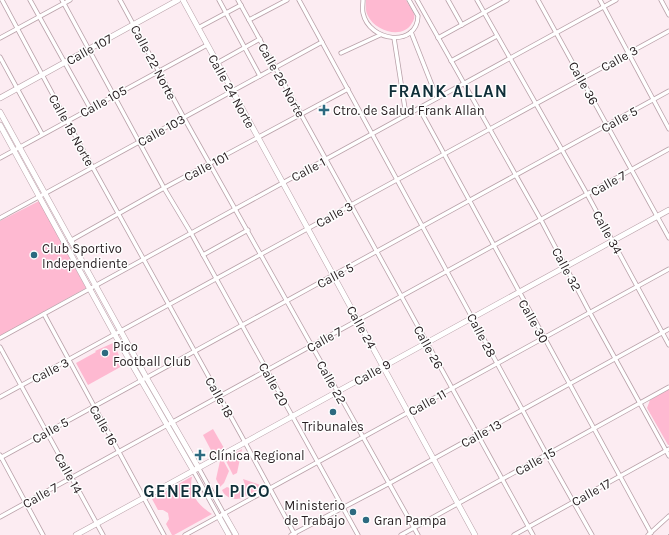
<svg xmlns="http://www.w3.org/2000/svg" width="669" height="535" viewBox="0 0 669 535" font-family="Karla,sans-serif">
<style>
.green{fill:#feb9d1}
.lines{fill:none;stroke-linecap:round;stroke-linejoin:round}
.street-casing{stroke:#b9a1a9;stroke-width:5}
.secondary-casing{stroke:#b9a1a9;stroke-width:6}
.street{stroke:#fff;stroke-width:3.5}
.secondary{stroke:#fff;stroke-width:5}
.rail{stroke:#8c8084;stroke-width:1;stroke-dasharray:7 7;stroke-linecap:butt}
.poi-dot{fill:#2c6a80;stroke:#fefefe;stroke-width:1.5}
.labels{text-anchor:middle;stroke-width:3;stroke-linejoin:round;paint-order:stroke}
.street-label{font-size:13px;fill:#271e21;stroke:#fefefe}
.poi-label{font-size:13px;fill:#271e21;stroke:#fefefe;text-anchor:start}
.district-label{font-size:17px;font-weight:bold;letter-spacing:1px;fill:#102e38;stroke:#fefefe}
</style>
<rect width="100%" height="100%" fill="#fcecf2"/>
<!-- green -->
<g class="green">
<path d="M366,0H406C408,4 412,9 414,14C415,17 414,20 412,23C403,40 375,31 368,16C365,11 366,5 366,0Z"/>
<polygon points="39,201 86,288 0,336 0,221"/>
<polygon points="113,343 124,365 88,385 76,363 96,352 95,351"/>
<polygon points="669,389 669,445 668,445 647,408 650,400"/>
<polygon points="213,429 224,448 213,454 203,435"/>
<polygon points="242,449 237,473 233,475 225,459"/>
<polygon points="223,460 229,471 224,483 220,487 216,479 220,461"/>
<path d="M191,477H192C188,493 199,506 212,514L174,535H172L166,524L169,519L168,513L163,510H158L152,499Z"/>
<polygon points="243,479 263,486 263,487 246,496 243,490 245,485"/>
<path d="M227,487L237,491H241L245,497C236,501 226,499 222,490Z"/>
</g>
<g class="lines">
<defs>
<g id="street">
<polyline points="2,0 67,121 241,435 295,535"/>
<polyline points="30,0 90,108"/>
<polyline points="62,0 164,188 191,233 358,535"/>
<polyline points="120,0 184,118 418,535"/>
<polyline points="219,0 260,76"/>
<polyline points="238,0 533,535"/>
<polyline points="299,0 547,455 592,535"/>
<path d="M363,0C363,4 362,9 363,13C369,42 417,48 418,16L409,0"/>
<polyline points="417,0 541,220 590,313 669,456"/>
<polyline points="448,0 462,25"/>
<polyline points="477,0 587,194 669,345"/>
<polyline points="538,0 669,238"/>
<polyline points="600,0 669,129"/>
<polyline points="661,0 669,15"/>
<polyline points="249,20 287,0"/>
<polyline points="198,28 241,5"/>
<polyline points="411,32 437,98"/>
<polyline points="0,38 70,0"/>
<polyline points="394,38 406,115"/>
<polyline points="438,38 507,0"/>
<polyline points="341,53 380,35"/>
<polyline points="0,57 42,134"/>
<polyline points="451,61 497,36"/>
<polyline points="217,63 260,39"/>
<polyline points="419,108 651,533"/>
<polyline points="0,158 207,45"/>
<polyline points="0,218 322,42"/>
<polyline points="70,241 164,188 348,89"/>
<polyline points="203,255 248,230"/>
<polyline points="44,314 164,535"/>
<path d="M0,338C206,227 410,111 616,0"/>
<polyline points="0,347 103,535"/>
<polyline points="0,397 669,31"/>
<polyline points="0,455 43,535"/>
<polyline points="0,458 669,91"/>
<polyline points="198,467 224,514"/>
<polyline points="193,470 219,517"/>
<polyline points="0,517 669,149"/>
<polyline points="185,535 669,269"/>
<polyline points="291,535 388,484 669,329"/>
<polyline points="401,535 669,387"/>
<polyline points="514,535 669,449"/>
<polyline points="648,535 669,516"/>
</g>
<g id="secondary">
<polyline points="183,0 475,535"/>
<polyline points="0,98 178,0"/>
<polyline points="0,112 146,377 198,467"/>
<polyline points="0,125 115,335 193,470"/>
<polyline points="224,514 236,535"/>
<polyline points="219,517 229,535"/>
<polyline points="76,535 669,210"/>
</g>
</defs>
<!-- street casing -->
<use href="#street" class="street-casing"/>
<!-- secondary casing -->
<use href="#secondary" class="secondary-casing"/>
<!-- street -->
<use href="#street" class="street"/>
<!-- secondary -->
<use href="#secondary" class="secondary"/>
<!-- rail -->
<polyline class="rail" points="668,535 669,535"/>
</g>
<!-- markers -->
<g class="poi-dot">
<path d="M322 104h4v4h4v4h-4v4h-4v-4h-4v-4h4z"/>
<circle cx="34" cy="255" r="4"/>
<circle cx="105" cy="353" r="4"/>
<circle cx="333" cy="412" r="4"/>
<path d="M198 449h4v4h4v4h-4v4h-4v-4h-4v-4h4z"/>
<circle cx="353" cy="512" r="4"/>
<circle cx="366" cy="520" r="4"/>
</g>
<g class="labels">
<!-- street labels -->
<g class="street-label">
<text transform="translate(89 49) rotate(-29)" y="5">Calle 107</text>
<text transform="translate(619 58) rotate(-29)" y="5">Calle 3</text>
<text transform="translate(154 62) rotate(62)" y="5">Calle 22 Norte</text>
<text transform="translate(282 80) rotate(61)" y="5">Calle 26 Norte</text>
<text transform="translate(584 83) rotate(61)" y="5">Calle 36</text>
<text transform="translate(232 91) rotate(61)" y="5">Calle 24 Norte</text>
<text transform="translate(103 101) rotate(-29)" y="5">Calle 105</text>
<text transform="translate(619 119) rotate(-29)" y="5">Calle 5</text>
<text transform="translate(72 130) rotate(61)" y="5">Calle 18 Norte</text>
<text transform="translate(161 130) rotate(-29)" y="5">Calle 103</text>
<text transform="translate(206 166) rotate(-28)" y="5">Calle 101</text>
<text transform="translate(308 169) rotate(-28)" y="5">Calle 1</text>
<text transform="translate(608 183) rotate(-29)" y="5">Calle 7</text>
<text transform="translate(334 214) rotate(-29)" y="5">Calle 3</text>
<text transform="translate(608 232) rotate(61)" y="5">Calle 34</text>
<text transform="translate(567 269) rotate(62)" y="5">Calle 32</text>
<text transform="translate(335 275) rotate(-28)" y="5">Calle 5</text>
<text transform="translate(534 321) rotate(61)" y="5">Calle 30</text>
<text transform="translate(362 327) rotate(61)" y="5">Calle 24</text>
<text transform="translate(482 335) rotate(62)" y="5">Calle 28</text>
<text transform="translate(324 339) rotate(-29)" y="5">Calle 7</text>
<text transform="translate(429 347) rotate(61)" y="5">Calle 26</text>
<text transform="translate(50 370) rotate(-28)" y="5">Calle 3</text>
<text transform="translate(372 372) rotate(-29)" y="5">Calle 9</text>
<text transform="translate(332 382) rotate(61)" y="5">Calle 22</text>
<text transform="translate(274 384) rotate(61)" y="5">Calle 20</text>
<text transform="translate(220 397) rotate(61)" y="5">Calle 18</text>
<text transform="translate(427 402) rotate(-29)" y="5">Calle 11</text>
<text transform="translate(104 425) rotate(61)" y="5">Calle 16</text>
<text transform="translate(50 430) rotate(-29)" y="5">Calle 5</text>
<text transform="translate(481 433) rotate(-29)" y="5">Calle 13</text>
<text transform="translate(535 461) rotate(-29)" y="5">Calle 15</text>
<text transform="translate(69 473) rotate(61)" y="5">Calle 14</text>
<text transform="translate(591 492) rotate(-29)" y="5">Calle 17</text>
<text transform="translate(40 495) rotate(-29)" y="5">Calle 7</text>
</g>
<!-- poi labels -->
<g class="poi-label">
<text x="333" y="115">Ctro. de Salud Frank Allan</text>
<text x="42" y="253">Club Sportivo<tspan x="42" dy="15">Independiente</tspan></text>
<text x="113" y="351">Pico<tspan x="113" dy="15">Football Club</tspan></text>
<text x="333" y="431" text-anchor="middle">Tribunales</text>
<text x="209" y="460">Clínica Regional</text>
<text x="345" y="510" text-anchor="end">Ministerio<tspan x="345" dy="15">de Trabajo</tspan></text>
<text x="374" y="525">Gran Pampa</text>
</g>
<!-- district labels -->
<g class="district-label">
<text x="448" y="97">FRANK ALLAN</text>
<text x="207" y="497">GENERAL PICO</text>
</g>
</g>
</svg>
